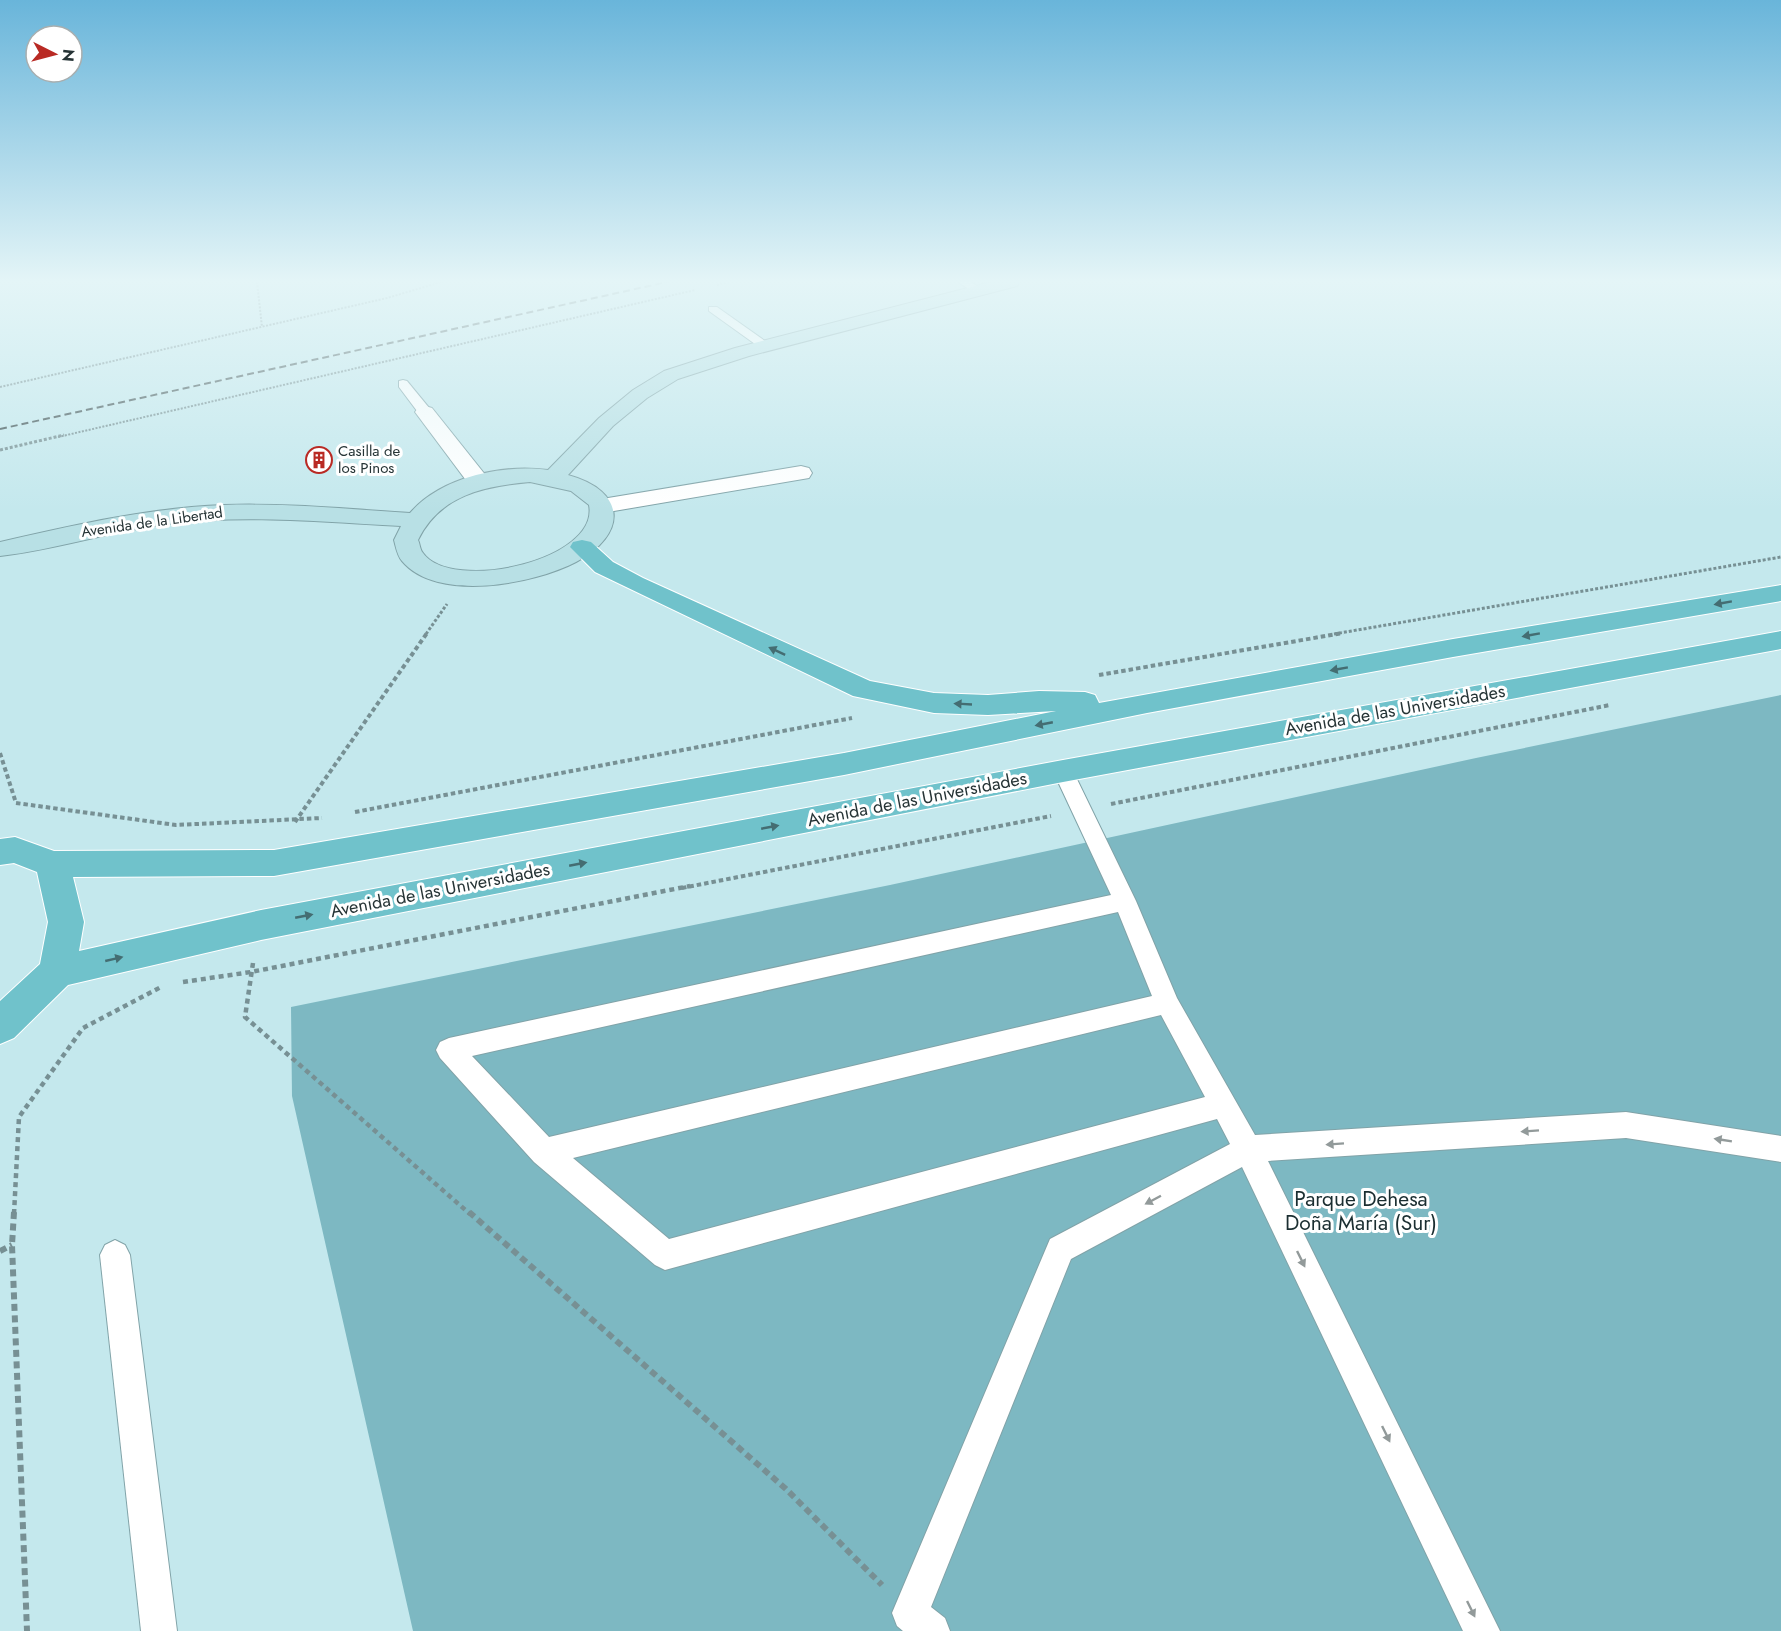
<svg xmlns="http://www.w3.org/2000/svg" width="1781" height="1631" viewBox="0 0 1781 1631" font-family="Jost,sans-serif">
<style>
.green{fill:#7db8c2}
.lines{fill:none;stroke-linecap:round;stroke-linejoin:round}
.service-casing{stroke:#81a3a8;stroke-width:2}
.minor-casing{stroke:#81a3a8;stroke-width:2}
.secondary-casing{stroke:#81a3a8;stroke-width:2}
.primary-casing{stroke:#fff;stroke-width:2}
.path-far4{stroke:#779094;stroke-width:2;stroke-dasharray:2 1.5;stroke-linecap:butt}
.path-far3{stroke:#779094;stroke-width:3;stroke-dasharray:3 2;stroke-linecap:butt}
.path-far2{stroke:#779094;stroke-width:4;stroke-dasharray:4.5 3;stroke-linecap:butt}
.path-far1{stroke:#779094;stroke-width:4.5;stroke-dasharray:5 4;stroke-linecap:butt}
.path{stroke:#779094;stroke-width:6;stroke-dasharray:7 4.5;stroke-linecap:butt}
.service{fill:#fff;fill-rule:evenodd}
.minor{fill:#fff;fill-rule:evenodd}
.secondary{fill:#b8e0e5;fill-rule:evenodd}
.primary{fill:#70c2cb;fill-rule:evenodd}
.rail{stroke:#3f5153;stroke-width:2;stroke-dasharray:7 4;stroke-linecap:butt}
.oneway{fill:#446d72}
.oneway2{fill:#929a9a}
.labels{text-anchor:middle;stroke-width:6;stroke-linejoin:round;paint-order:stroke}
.far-poi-label{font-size:15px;fill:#263436;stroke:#fff;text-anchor:start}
.far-street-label{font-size:15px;fill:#263436;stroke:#fff}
.street-label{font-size:18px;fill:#263436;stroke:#fff}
.near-park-label{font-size:21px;fill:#1b2e31;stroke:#fff}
</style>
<rect width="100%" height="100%" fill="#c4e8ed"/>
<!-- green -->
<polygon class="green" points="1781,695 1781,1631 413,1631 292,1096 291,1007 890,885 1476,758"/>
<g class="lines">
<defs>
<g id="service">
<polygon points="958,282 971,282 984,291 975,293"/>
<polygon points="709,307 717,307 772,346 762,349 709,311"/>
<polygon points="403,380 407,381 430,409 430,415 420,415 399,387 399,381"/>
<path d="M1063,764L1070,766L1073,771L1136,901L1177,998L1255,1135L1626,1112L1781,1136V1162L1626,1138L1268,1161L1500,1631H1463L1242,1167L1071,1259L931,1607L945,1618L950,1631H903L897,1626L892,1613L1050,1239L1230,1144L1217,1119L665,1270L655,1265L534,1162L440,1058L436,1050L440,1042L449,1038L1111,895L1053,771L1056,766ZM1118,912L1152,996L549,1137L472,1056ZM1161,1015L1205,1097L669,1239L573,1158Z"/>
<polygon points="115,1240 125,1245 130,1255 177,1631 141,1631 100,1255 105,1245"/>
</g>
<g id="minor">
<polygon points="425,406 432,408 487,477 490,482 487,487 471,487 415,412 418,408"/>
<polygon points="801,466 809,468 812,473 809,478 602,513 594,511 590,506 594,501 602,499"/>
</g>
<path id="secondary" d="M991,282H1019L1017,286L749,356L678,379L647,398L613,426L568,475C627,491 628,534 576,562C534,584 437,603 402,561C397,555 396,547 394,540L401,526C322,522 245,514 167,524C111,531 55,550 0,556V542C74,525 148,508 224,505C286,503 348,509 410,513C441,477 502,464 548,470L599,418L633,390L664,371L735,348ZM530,482L571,491L589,505C600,561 451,593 423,553C420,550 420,544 418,540C440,495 484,486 530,482Z"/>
<polygon id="primary" points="582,540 591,542 613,562 643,578 870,681 934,693 988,695 1039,691 1085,692 1095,695 1099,703 1453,639 1781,585 1781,601 1453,657 1147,713 844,775 274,876 73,877 84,922 79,951 261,910 1063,760 1781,631 1781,649 1063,782 261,940 68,985 14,1038 0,1044 0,1001 40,964 48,922 37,872 14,863 0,865 0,839 15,837 54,851 274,850 844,753 1056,711 988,715 934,713 853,696 595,572 570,547 573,542"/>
</defs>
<!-- service casing -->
<use href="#service" class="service-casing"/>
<!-- minor casing -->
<use href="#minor" class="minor-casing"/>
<!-- secondary casing -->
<use href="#secondary" class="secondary-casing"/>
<!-- primary casing -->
<use href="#primary" class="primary-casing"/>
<!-- path-far4 -->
<g class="path-far4">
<polyline points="257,282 262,327"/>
<polyline points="717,285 730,282"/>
<polyline points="0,387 387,298 441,282"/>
<polyline points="58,437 695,290"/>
</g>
<!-- path-far3 -->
<g class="path-far3">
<polyline points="0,450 64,435"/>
<polyline points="426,634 447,604"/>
<polyline points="1334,634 1781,557"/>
</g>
<!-- path-far2 -->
<g class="path-far2">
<polyline points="1099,675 1343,633"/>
<polyline points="0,753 16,803 176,825 322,818"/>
<polyline points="1111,804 1610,705"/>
<polyline points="355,812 852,718"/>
<polyline points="295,822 427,633"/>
<polyline points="682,888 1051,816"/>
</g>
<!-- path-far1 -->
<g class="path-far1">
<polyline points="253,963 245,1017 470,1214"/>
<polyline points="183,982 251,972 690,886"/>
<polyline points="14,1214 19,1117 83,1028 161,987"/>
</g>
<!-- path -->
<g class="path">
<polyline points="14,1212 12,1245 27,1631"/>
<polyline points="469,1212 786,1489 882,1585"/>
<polyline points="0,1251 12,1245"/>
</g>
<!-- service -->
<use href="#service" class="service"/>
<!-- minor -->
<use href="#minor" class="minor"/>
<!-- secondary -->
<use href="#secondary" class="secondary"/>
<!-- primary -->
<use href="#primary" class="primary"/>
<!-- rail -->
<polyline class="rail" points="0,429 667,282"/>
</g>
<!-- one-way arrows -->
<defs><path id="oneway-solid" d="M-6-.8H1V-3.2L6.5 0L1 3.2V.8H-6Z" transform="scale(1.5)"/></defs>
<g class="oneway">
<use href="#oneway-solid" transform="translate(1723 603) rotate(170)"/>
<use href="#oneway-solid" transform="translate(1531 635) rotate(170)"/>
<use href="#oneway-solid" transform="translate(777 651) rotate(-155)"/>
<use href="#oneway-solid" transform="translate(1339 669) rotate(170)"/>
<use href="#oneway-solid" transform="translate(963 704) rotate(-177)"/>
<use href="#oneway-solid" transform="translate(1044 724) rotate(169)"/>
<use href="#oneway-solid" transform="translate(770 827) rotate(-11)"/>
<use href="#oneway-solid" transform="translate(578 864) rotate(-11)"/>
<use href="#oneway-solid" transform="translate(304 916) rotate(-11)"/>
<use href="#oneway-solid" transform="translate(114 959) rotate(-13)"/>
</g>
<g class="oneway2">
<use href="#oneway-solid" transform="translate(1530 1131) rotate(176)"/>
<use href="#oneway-solid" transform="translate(1723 1140) rotate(-171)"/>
<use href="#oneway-solid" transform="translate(1335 1144) rotate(176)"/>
<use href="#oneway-solid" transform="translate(1153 1200) rotate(152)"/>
<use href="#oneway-solid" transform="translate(1301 1259) rotate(64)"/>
<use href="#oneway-solid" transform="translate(1386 1434) rotate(64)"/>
<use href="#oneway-solid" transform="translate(1471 1609) rotate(64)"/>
</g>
<!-- sky -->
<linearGradient id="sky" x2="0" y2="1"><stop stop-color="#69b5da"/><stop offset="0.55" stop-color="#e4f5f7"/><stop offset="1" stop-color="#e4f5f7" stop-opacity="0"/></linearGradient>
<rect width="1781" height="511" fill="url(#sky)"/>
<!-- icons -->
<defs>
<symbol id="building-ring" viewBox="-11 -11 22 22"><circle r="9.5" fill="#fff" stroke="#b92a24" stroke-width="1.5"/><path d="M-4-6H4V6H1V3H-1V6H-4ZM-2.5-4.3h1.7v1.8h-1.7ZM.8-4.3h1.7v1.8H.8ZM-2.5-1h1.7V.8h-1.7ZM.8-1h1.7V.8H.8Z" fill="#b92a24"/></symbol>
</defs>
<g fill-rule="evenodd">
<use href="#building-ring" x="304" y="445" width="30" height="30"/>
</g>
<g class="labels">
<!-- far-poi labels -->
<g class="far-poi-label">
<text x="338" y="456">Casilla de<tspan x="338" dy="17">los Pinos</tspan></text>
</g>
<!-- far-street labels -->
<g class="far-street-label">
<text transform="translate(152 522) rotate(-8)" y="5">Avenida de la Libertad</text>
</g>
<!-- street labels -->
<g class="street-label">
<text transform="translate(1395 710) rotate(-10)" y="6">Avenida de las Universidades</text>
<text transform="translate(917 799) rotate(-11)" y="6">Avenida de las Universidades</text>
<text transform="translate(440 890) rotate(-11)" y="6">Avenida de las Universidades</text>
</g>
<!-- near-park labels -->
<g class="near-park-label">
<text x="1361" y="1206">Parque Dehesa<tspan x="1361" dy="24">Doña María (Sur)</tspan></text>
</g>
</g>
<!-- north arrow -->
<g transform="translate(54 54) rotate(96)"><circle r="28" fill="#ffffff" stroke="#a8aeaf" stroke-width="1.5"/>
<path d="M0-4.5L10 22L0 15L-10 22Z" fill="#b92a24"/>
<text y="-9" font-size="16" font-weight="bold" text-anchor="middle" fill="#263436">N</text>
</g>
</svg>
